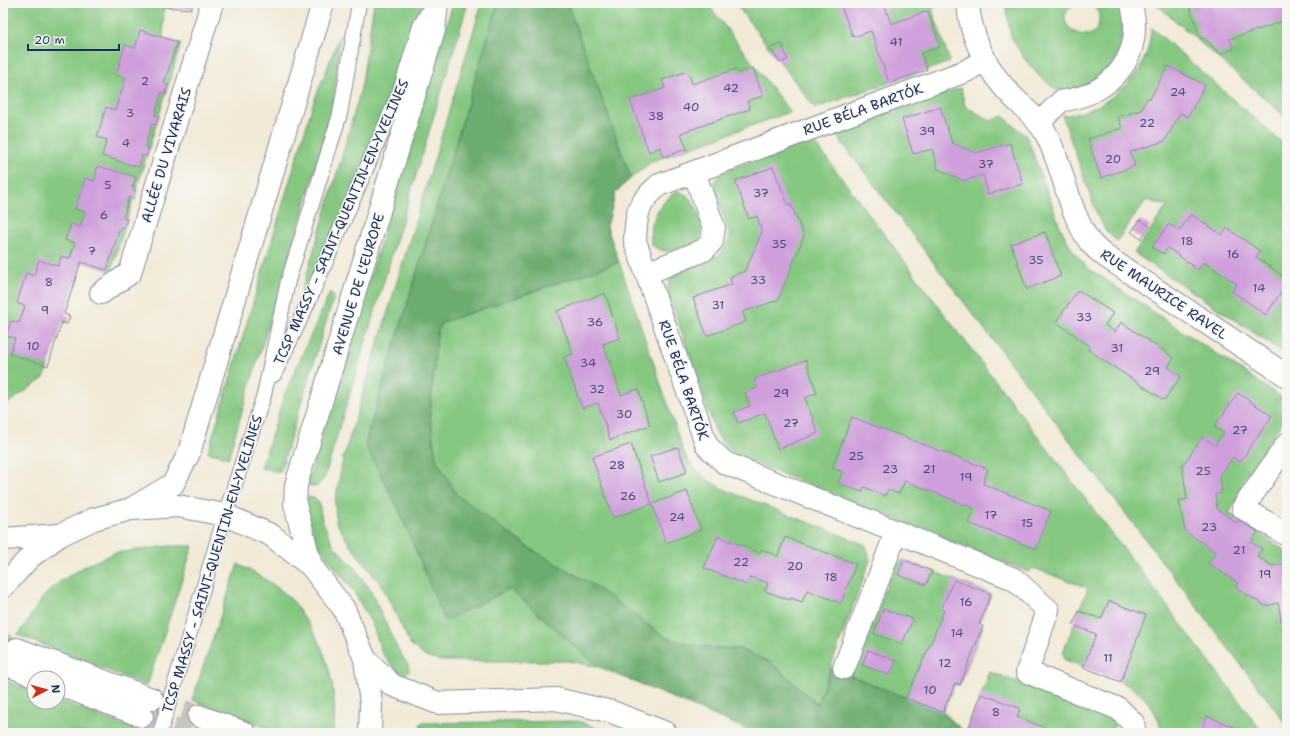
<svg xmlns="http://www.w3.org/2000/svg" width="1290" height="736" viewBox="0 0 1290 736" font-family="'Shantell Sans',sans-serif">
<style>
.green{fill:#85c780;stroke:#507b6f}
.forest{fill:#6cac6e;stroke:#446e66}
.building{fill:#cf9fdc}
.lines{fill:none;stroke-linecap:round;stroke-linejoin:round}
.secondary-tunnel{stroke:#c7c5bf;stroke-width:22;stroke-dasharray:22 11;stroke-linecap:butt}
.service-casing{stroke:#868c9a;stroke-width:16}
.pedestrian-casing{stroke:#868c9a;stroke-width:23}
.minor-casing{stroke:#868c9a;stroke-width:24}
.secondary-casing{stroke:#868c9a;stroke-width:24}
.primary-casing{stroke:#868c9a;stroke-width:24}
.service{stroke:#fff;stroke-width:14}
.pedestrian{stroke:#fff;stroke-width:21}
.minor{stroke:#fff;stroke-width:22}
.secondary{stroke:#fff;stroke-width:22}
.primary{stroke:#fff;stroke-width:22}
.labels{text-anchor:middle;stroke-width:3;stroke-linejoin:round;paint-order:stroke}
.number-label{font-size:12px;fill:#484b7e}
.street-label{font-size:14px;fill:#1b2f5e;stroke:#f6f6f2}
</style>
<rect width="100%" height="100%" fill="#f6f6f2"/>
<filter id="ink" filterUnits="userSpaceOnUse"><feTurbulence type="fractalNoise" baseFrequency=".025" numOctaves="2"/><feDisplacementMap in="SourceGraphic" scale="8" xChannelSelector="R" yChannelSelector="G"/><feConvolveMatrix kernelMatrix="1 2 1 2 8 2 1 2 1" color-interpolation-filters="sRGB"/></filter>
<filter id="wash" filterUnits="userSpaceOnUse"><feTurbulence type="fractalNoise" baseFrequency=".012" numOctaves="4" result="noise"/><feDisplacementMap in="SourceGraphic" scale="16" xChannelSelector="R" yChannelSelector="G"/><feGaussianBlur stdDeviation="0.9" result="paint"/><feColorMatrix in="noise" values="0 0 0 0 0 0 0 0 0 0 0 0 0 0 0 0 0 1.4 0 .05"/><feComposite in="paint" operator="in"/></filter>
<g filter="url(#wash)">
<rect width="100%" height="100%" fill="#f2ead7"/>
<!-- green -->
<g class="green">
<polygon points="3,3 164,3 163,38 181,44 111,271 81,262 44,378 7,404 3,403"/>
<path d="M374,3H423C391,102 349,197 306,292L302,290L341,160L361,88Z"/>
<polygon points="453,3 468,3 324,479 316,487 307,485"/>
<polygon points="482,3 498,3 365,444 399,510 445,620 510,589 599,667 568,661 440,661 424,656 410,644 383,588 350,545 336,522 335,502 343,459"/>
<polygon points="567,3 707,3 790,112 653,161 631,178"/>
<polygon points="735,3 937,3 936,7 932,9 950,62 815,108"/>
<path d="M1005,3H1077C1041,22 1097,54 1099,20C1100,12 1095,7 1089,3H1117C1127,19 1122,50 1112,65C1104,78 1088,86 1076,93L1056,90L1038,75L1023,57L1011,36Z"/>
<polygon points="1155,3 1287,3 1287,118"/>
<path d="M1152,28L1287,147V355L1134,253L1167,206L1146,200L1117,241L1107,232L1098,217L1062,115C1094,116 1135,86 1146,55C1149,47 1150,37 1152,28Z"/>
<polygon points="340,35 333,111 228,458 208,452 313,104"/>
<polygon points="961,88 965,106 991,121 1003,116 1027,137 1061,229 1074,253 1088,268 1287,401 1287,415 1243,480 1246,483 1243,490 1229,513 1287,552 1287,725 833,131"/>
<path d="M812,139C961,338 1114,534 1263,733H1162C1152,683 1106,676 1065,660L1063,652L1088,588L1033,568L1028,572L747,460C732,453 721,445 714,428L667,289L672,275L682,266L721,254L730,237L714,186L715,180L722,172Z"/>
<path d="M677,191C696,195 706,223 699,240C683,247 666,258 651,244C650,220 657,205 677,191Z"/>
<path d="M619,262L684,453C694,471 709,483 728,491L866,545L870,560L817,704L772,663L740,649L702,647L666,638L593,585L529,548L457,495L436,459L430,415L437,333L441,323Z"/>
<polygon points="330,292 334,296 280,472 261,468 285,393"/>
<polygon points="307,497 315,498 319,502 322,520 334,546 355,568 371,591 396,646 408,665 409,671 404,676 395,669 382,653 373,626 354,592 318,546 309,519"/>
<polygon points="170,546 193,546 147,686 18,635 44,596 58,583 85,566 114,553"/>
<polygon points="904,560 991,594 979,624 983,626 960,685 955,684 943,712 850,676 895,565"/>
<path d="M238,564C256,574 275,584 290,598C295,602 298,609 302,615C329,650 337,689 334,733H281L192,700Z"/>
<polygon points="990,672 1104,715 1117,723 1112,733 966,733"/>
<polygon points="3,680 34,691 34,702 58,702 58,700 137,730 136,733 3,733"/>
<polygon points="579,721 608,733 420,733 421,723"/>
</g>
<!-- forest -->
<polygon class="forest" points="498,3 567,3 631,178 616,192 607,227 619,262 441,323 437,333 430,415 436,459 457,495 529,548 593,585 666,638 702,647 740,649 772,663 817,704 831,668 943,712 966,733 752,733 741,727 599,667 510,589 445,621 399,510 365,444"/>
<g id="blocks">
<!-- building -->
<g class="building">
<polygon points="164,3 192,3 192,9 164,7"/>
<polygon points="844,3 884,3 891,24 928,11 940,47 921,53 927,70 889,83 871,31 853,37 840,4"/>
<polygon points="1188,3 1287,3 1287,20 1230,39 1234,49 1220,54 1204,38 1201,39"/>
<polygon points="140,30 177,42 164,84 168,85 165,94 161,93 155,115 159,116 156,125 152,124 145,146 149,148 147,156 142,155 139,167 102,156 107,140 97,137 106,107 115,110 126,78 116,75 125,45 135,48"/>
<polygon points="782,44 788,60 780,63 770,48"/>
<polygon points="1168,66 1205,85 1188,117 1180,113 1165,141 1130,152 1135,166 1101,178 1088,139 1122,128 1118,117 1141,110 1148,97 1150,99"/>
<polygon points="753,68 763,96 747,101 750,109 681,133 687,149 663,157 660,147 649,152 630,100 665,88 662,80 685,72 689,74 692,84 736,69 738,73"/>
<polygon points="940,107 952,143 976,153 1010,143 1023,184 988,194 983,175 964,181 938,169 932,149 913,154 902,119"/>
<polygon points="98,166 136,177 132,188 136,190 133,199 129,197 123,218 127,219 124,228 120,227 107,270 81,262 64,314 70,316 67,324 62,322 48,366 10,354 15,338 6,336 11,321 19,323 25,306 17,303 26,273 34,276 39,260 58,266 61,256 70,258 75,243 65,240 71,224 80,227 85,212 75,209 80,194 85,178 94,181"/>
<polygon points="773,167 788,205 791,204 804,236 778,300 743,312 746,322 707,336 693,298 732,284 730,277 745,271 762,232 757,216 749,219 735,181"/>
<polygon points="1191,214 1222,235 1227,228 1260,251 1256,257 1287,279 1287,283 1266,315 1232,291 1237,284 1204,262 1198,270 1168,248 1163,254 1152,247 1169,224 1179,231"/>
<polygon points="1140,220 1150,226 1141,239 1131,232"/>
<polygon points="1045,232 1061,276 1029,288 1027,290 1011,244"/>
<polygon points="1078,290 1113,313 1105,325 1115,332 1121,322 1174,358 1168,367 1181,376 1164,400 1088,350 1090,346 1056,322"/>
<polygon points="605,293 620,338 603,344 621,395 638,389 650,425 610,440 598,403 582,408 564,357 573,354 557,311"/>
<polygon points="806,360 817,393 805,398 818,433 778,449 765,413 738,423 734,412 750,406 745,393 757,388 754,379"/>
<polygon points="1238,393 1272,416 1240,462 1233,457 1220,476 1222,493 1215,495 1217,509 1237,523 1239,520 1258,532 1251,542 1262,549 1257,556 1272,566 1287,563 1287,642 1285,643 1278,603 1265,606 1235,587 1238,583 1208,563 1216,552 1185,531 1179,501 1187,499 1182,466 1203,437 1215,445 1224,433 1214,427"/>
<polygon points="852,417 988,469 983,484 1051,511 1036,549 968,523 974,508 905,481 899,494 888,490 885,496 864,487 862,492 838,483 843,472 832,468"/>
<polygon points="631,444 652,504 613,518 592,457"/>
<polygon points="678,447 687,472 659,482 650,456"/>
<polygon points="687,491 701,530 666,543 652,504"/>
<polygon points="718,536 760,553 761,549 778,556 785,537 856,564 841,603 807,590 802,602 791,598 790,600 765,591 768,583 750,577 747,585 704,568"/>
<polygon points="904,560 932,571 926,585 898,575"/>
<polygon points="954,580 991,594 979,624 983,626 960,685 955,683 943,712 906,698 932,640 944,610 941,609"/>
<polygon points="1109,601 1146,615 1121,682 1083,667 1096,634 1073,625 1079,611 1101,619"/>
<polygon points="883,609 913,619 902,644 874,634"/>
<polygon points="868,650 896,661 890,675 862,665"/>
<polygon points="981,694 1020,708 1017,717 1059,733 967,732"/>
<polygon points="1207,716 1244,731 1243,733 1200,733"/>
</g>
</g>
</g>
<g filter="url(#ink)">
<use href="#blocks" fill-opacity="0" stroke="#868c9a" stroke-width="1"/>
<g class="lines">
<!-- secondary-tunnel -->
<g class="secondary-tunnel">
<polyline points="3,644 17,649"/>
<polyline points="152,699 199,716"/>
<polyline points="142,716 189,733"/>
</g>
<defs>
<g id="service">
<polyline points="274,375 308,303 400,91 420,26 433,3"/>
<polyline points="160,733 225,515 264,395 288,281 340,114 359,3"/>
</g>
<path id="pedestrian" d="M1039,123L1061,101C1112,95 1146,55 1131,3"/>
<g id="minor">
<path d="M968,3C970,38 988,72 1013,97C1024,108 1037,118 1045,132C1064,166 1067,210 1090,242C1094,247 1100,252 1105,256L1287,376"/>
<path d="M985,60L966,71L659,185C637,204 636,213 635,241L707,446L725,463L1014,579L1048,610L1027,672L1119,709L1133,723L1135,733"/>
<polyline points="647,273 704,250 712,241 714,228 694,172"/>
<polyline points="101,293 130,273 212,3"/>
<polyline points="1287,444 1243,508 1287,535"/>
<polyline points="844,668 896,533"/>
</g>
<g id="secondary">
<polyline points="3,539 60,535"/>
<polyline points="17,649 152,699"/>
<polyline points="10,666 41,678"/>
<polyline points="58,684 142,716"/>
<polyline points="199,716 245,733"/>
</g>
<g id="primary">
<polyline points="131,509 173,484 189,453 323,3"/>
<polyline points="311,566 295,504 296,485 434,30 437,3"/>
<polyline points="3,587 30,557 60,535 94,519 131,509 178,506 225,515 271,535 311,566 344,609 365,659 371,703 370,733"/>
<polyline points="365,659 392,685 438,703 556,699 612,712 666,733"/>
</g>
</defs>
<!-- service casing -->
<use href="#service" class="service-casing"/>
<!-- pedestrian casing -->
<use href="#pedestrian" class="pedestrian-casing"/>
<!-- minor casing -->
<use href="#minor" class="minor-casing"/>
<!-- secondary casing -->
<use href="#secondary" class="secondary-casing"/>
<!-- primary casing -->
<use href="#primary" class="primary-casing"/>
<!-- service -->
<use href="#service" class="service"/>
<!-- pedestrian -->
<use href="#pedestrian" class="pedestrian"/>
<!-- minor -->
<use href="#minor" class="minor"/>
<!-- secondary -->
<use href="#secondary" class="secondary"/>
<!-- primary -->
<use href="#primary" class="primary"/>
</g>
</g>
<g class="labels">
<!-- number labels -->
<g class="number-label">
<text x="896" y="46">41</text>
<text x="145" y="85">2</text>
<text x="731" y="92">42</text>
<text x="1178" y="96">24</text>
<text x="691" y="111">40</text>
<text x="130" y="117">3</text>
<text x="656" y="120">38</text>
<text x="1147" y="127">22</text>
<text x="927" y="135">39</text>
<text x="126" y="147">4</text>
<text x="1113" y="163">20</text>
<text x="986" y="168">37</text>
<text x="108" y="189">5</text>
<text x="761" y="197">37</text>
<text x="104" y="219">6</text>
<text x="1187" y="245">18</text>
<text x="779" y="248">35</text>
<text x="92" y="255">7</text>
<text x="1233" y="258">16</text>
<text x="1036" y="264">35</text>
<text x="758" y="284">33</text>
<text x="49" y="286">8</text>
<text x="1259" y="292">14</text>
<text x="718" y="309">31</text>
<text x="45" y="314">9</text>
<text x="1084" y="321">33</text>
<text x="595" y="326">36</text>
<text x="33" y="350">10</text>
<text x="1117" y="352">31</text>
<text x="588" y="367">34</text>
<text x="1152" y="375">29</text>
<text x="597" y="393">32</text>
<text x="781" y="397">29</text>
<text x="624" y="418">30</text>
<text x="791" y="427">27</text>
<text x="1240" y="434">27</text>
<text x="856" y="460">25</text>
<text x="617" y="469">28</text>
<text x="890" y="473">23</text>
<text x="929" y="473">21</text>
<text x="1203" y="475">25</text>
<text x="966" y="481">19</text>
<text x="628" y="500">26</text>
<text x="991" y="519">17</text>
<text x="677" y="521">24</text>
<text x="1027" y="527">15</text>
<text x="1209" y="531">23</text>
<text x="1239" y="554">21</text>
<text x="741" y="566">22</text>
<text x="795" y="570">20</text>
<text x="1265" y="578">19</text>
<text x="831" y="581">18</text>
<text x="966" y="606">16</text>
<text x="957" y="637">14</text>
<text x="1108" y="662">11</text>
<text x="945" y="667">12</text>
<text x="930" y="694">10</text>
<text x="996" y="716">8</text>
</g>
<!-- street labels -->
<g class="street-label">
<text transform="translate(863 109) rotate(-20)" y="5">RUE BÉLA BARTÓK</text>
<text transform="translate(166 155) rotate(-73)" y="5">ALLÉE DU VIVARAIS</text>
<text transform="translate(341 222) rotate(-66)" y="5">TCSP MASSY - SAINT-QUENTIN-EN-YVELINES</text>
<text transform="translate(358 284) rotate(-73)" y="5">AVENUE DE L'EUROPE</text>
<text transform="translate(1164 294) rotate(34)" y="5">RUE MAURICE RAVEL</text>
<text transform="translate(684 380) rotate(71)" y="5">RUE BÉLA BARTÓK</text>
<text transform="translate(212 564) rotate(-73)" y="5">TCSP MASSY - SAINT-QUENTIN-EN-YVELINES</text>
</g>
</g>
<!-- margin -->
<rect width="1290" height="736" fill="none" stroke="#f6f6f2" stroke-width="16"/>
<!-- north arrow -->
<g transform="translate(46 690) rotate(84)"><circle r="19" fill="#f6f6f2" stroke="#9ea6b7"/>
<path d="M0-3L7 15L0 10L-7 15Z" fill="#c8321e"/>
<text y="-6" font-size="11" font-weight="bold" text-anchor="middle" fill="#1b2f5e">N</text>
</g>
<!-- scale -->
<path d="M28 44v6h91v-6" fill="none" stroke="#1b2f5e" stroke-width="2"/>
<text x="34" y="44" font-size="12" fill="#1b2f5e" stroke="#f6f6f2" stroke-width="3" paint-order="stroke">20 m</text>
</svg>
